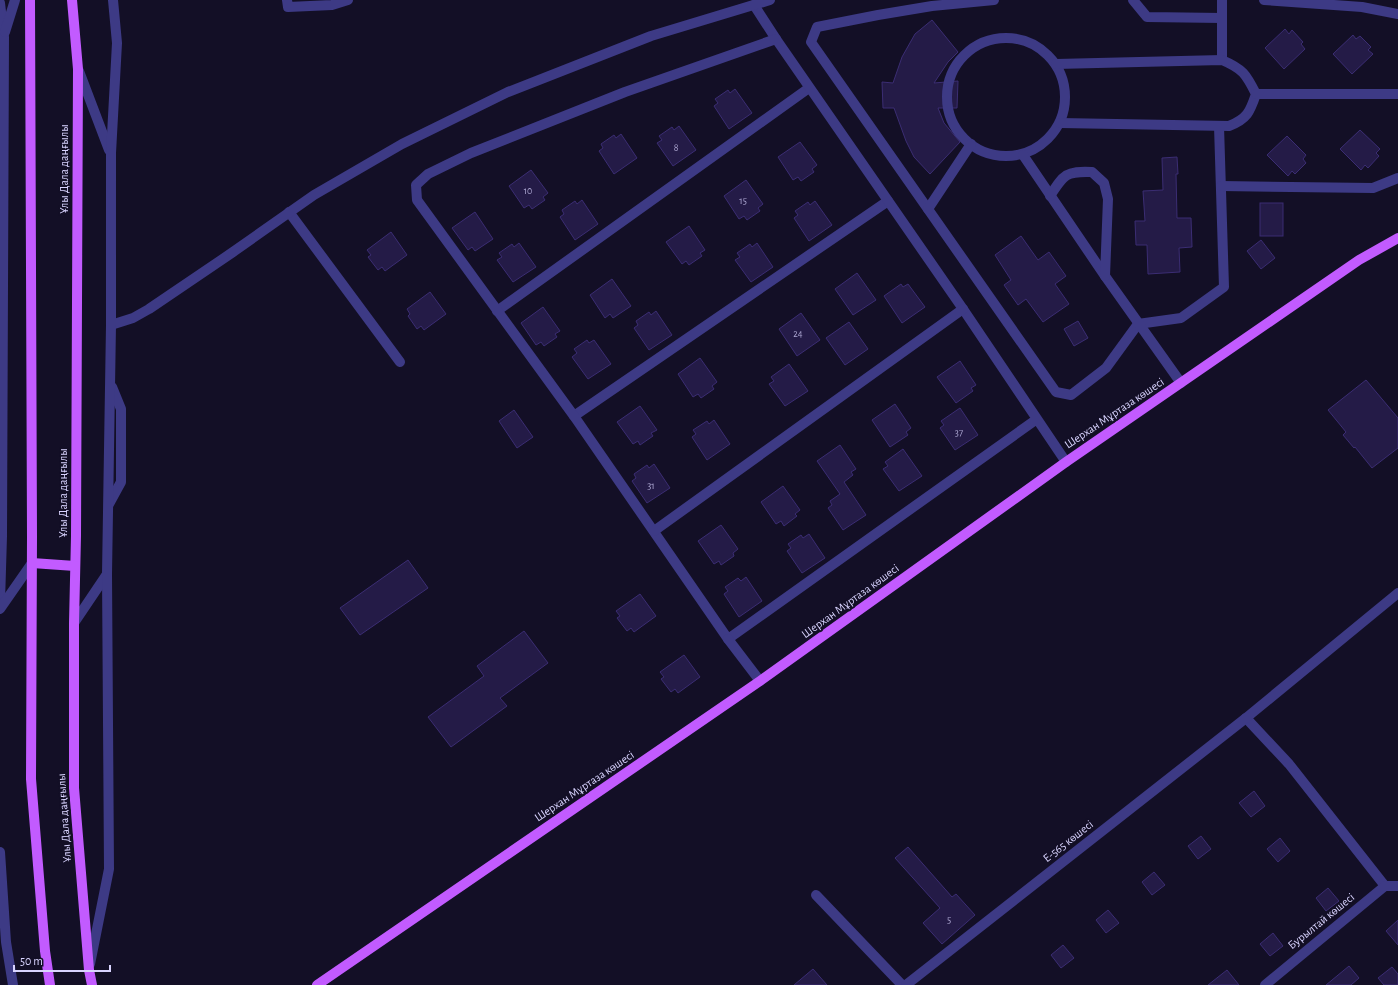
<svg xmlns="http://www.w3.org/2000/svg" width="1398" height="985" viewBox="0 0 1398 985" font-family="'Alegreya Sans',sans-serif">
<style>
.building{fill:#241b47;stroke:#3b2d73}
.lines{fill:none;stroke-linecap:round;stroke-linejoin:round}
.minor{stroke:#3d3a85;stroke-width:10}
.major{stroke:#c25bff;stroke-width:10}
.labels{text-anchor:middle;stroke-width:4;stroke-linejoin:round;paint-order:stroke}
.number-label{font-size:10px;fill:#aca6d1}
.street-label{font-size:12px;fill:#d9d4ff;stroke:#130f26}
</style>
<rect width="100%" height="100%" fill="#130f26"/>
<!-- building -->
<g class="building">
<polygon points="932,20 958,52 948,62 934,83 958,81 957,108 938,108 944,123 960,142 930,174 914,157 906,141 894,108 883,108 882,82 893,83 902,57 915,34"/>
<polygon points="1285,29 1289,34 1292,30 1303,42 1301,44 1305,49 1284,69 1265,48"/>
<polygon points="1353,35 1356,39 1360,36 1371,47 1368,50 1373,54 1352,74 1333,54"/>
<polygon points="735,89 752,113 729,129 714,106 718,103 715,99 728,90 730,93"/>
<polygon points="679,126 696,150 673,166 657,143 662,140 659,136 672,127 674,130"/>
<polygon points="1360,130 1380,149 1376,153 1379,156 1368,168 1365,165 1361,170 1340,149"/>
<polygon points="621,134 637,158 614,174 599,151 603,148 601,144 614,135 616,138"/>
<polygon points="1287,136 1306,155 1303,159 1306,163 1295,174 1292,171 1288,176 1267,155"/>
<polygon points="800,142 817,165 812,169 814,172 801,181 798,177 793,180 778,157"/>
<polygon points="1177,157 1178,174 1176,174 1177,218 1191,218 1192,247 1179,248 1180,272 1148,274 1147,245 1136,245 1135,221 1145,221 1143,191 1163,190 1162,158"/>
<polygon points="531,170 548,193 543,197 545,200 532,209 529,205 524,208 509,186"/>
<polygon points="746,180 763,204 758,208 760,211 747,220 744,216 739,219 724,196"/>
<polygon points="582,200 598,224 575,240 560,217 564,214 562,210 575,201 577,204"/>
<polygon points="815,201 832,225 809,241 794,218 798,215 795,211 808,202 810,205"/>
<rect x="1260" y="203" width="23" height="33"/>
<polygon points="475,212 493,239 475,251 472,247 468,250 452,228"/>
<polygon points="689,226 705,250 700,253 702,256 689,265 686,261 682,264 666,242"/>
<polygon points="391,232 407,255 385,271 382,267 378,270 368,257 371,255 367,250"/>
<polygon points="1021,236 1038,260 1049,252 1066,276 1055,284 1069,304 1043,322 1026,299 1018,305 1004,285 1011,280 995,255"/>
<polygon points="1261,240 1275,258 1261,269 1247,251"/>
<polygon points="519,243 536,267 513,282 497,260 502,257 499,253 512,244 514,247"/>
<polygon points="757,243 773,267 751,282 735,260 740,257 737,253 750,244 752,247"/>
<polygon points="857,273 876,300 853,315 835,289"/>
<polygon points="612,279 631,306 613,318 610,314 605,318 590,295"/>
<polygon points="901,284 903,287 908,284 925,307 902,323 884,296"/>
<polygon points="430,292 446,314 424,330 421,326 417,329 408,316 410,314 407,309"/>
<polygon points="543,307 560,331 555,334 557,337 544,346 541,342 536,345 521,323"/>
<polygon points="656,311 672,335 649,350 634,328 638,325 636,321 649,312 651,315"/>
<polygon points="801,313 820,340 797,356 779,329"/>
<polygon points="1078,321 1088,338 1074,346 1064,329"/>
<polygon points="849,322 868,349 845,365 826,338"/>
<polygon points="587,340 589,343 594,340 611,364 588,379 572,357 577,353 574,349"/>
<polygon points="700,358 717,382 712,386 714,389 701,398 698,394 693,397 678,374"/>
<polygon points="960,361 976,385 971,388 973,391 956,403 937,377"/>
<polygon points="789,364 808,391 785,406 769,384 774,381 771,377"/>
<polygon points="1366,380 1398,418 1398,448 1372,468 1355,447 1354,448 1343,435 1346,432 1328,410"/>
<polygon points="895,404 911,428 906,432 908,435 890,447 872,420"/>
<polygon points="640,406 657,430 651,433 653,436 640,445 638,441 633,444 617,422"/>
<polygon points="960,408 978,435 955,450 940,428 944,425 941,421"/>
<polygon points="514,410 533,437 517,448 499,421"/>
<polygon points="714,420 730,444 707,460 692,437 696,434 693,430 707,421 709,424"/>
<polygon points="840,445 856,469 851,472 853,475 844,482 866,515 843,530 828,508 832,505 830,501 840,494 817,461"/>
<polygon points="903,449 922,476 899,491 883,469 888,466 885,462"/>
<polygon points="654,464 670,488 647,503 632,481 636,478 634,474 647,465 649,468"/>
<polygon points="783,486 800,510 795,514 797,516 784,526 781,521 776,524 761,502"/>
<polygon points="721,525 738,549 733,553 734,556 721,565 719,561 714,564 698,541"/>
<polygon points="809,534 825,558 802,573 787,551 791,548 788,544 801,535 803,538"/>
<polygon points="408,560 428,588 360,635 340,608"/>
<polygon points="746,577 762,601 739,617 724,594 728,591 725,587 738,578 741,581"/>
<polygon points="640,594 656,616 634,632 631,628 627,631 617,618 620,616 616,611"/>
<polygon points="524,631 548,663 500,698 507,706 451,747 428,717 484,676 477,666"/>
<polygon points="684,655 700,677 678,693 675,689 671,692 661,679 664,677 660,672"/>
<polygon points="1254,791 1265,806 1251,817 1239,803"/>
<polygon points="1201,836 1211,849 1198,859 1188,846"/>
<polygon points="1280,838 1290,851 1278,862 1267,849"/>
<polygon points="908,847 952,897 956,894 975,915 942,944 923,923 940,908 895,858"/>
<polygon points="1154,872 1165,885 1152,895 1142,882"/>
<polygon points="1328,888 1339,901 1326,911 1316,898"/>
<polygon points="1108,910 1119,923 1106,933 1096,920"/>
<polygon points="1398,920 1398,945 1386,931"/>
<polygon points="1273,933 1283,946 1270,956 1260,944"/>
<polygon points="1063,945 1074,958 1061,968 1051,955"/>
<polygon points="1349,966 1359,978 1351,985 1326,985"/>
<polygon points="1392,967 1398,974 1398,985 1384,985 1378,978"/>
<polygon points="813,969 827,985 794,985"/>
<polygon points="1227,970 1239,985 1208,985"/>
</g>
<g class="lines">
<!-- minor -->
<g class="minor">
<polyline points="287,0 288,7 332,5 348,0"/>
<polyline points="994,0 932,6 878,15 817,27 811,42 1056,392 1071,395 1106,368 1138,324 1181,318 1224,287 1219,126"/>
<polyline points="1133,0 1147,17 1222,18"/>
<polyline points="1264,0 1362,7 1398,14"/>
<polyline points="0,3 4,37 2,536 0,602"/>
<polyline points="754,5 776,39"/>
<polyline points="5,32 15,0"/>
<circle cx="1006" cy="97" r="59"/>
<polyline points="1222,60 1222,0"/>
<path d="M1056,64L1222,60C1243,69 1246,74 1256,94C1250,112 1247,119 1229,126L1060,123"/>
<polyline points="79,71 109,150"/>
<polyline points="1256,94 1398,94"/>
<polyline points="1023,155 1105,276 1181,383"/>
<polyline points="1221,186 1373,188 1398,178"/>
<path d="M1050,196C1064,174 1066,171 1092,172L1104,183L1108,199L1105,276"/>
<polyline points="928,209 971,144"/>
<polyline points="289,212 400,362"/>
<polyline points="497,311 809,88"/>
<polyline points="111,325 133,318 149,309 233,252 314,195 402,144 508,92 651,36 770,0"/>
<polyline points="574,416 888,201"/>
<polyline points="1037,419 728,639 574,416 417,200 416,185 428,174 471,153 625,92 776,39 963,309 1066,462"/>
<polyline points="109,504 121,482 121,409 112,387"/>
<polyline points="654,531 963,309"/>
<polyline points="0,609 32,563"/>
<polyline points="74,623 107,574"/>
<polyline points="728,639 760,681"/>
<polyline points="1246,718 1289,764 1385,886"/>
<polyline points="0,852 6,942 13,985"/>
<polyline points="816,895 902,985"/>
<polyline points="90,964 109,869 107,574 111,325 111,153 117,43 113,0"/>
<polyline points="906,985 1246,718 1398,593"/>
<polyline points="1265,985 1385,886 1398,886"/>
</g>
<!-- major -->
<g class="major">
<polyline points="30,0 32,536 31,779 45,951 50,985"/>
<polyline points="72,0 78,69 76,536 74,623 74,788 89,970 92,985"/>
<polyline points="32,563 75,566"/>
<polyline points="317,985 760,681 1066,462 1359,260 1398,238"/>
</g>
</g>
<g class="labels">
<!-- number labels -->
<g class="number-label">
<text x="676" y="151">8</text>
<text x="528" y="194">10</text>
<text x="743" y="204">15</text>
<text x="798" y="337">24</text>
<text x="959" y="436">37</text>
<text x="651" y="489">31</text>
<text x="949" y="923">5</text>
</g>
<!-- street labels -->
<g class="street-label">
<text transform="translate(64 169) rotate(-90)" y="4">Ұлы Дала даңғылы</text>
<text transform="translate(1114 413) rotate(-34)" y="4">Шерхан Мұртаза көшесі</text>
<text transform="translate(63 493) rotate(-90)" y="4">Ұлы Дала даңғылы</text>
<text transform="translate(850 601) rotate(-36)" y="4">Шерхан Мұртаза көшесі</text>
<text transform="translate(584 786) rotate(-34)" y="4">Шерхан Мұртаза көшесі</text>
<text transform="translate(64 818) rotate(-94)" y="4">Ұлы Дала даңғылы</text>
<text transform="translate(1068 841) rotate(-38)" y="4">Е-565 көшесі</text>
<text transform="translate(1321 921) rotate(-39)" y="4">Бурылтай көшесі</text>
</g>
</g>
<!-- scale -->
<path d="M14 965v6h96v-6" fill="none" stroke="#d9d4ff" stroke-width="2"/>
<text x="20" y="965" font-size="12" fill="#d9d4ff" stroke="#130f26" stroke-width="3" paint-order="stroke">50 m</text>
</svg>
